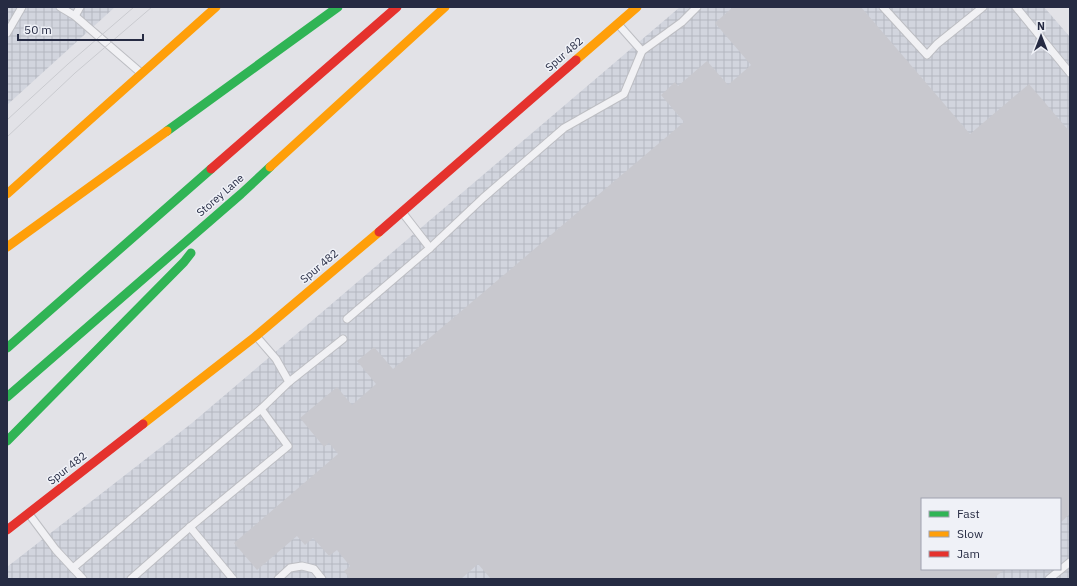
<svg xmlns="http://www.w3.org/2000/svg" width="1077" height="586" viewBox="0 0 1077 586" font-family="'IBM Plex Sans',sans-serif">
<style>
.industrial{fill:url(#industrial-grid);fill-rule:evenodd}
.building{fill:#c8c8ce}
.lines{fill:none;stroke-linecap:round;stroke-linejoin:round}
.lane-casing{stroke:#bdbec3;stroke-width:9}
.lane{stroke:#f1f1f4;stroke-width:7}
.fast{stroke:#30b455;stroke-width:9}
.slow{stroke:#ff9f0a;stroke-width:9}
.jam{stroke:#e5322d;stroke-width:9}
.tram{stroke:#cacbd0;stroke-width:1}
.labels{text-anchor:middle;stroke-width:3;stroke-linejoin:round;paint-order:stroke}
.street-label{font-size:11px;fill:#262b43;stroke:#eff1f7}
</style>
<defs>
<pattern id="industrial-grid" width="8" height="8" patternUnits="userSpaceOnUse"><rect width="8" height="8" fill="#d2d5de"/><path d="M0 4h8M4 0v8" fill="none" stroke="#b4b7c0"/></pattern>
</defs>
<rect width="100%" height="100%" fill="#e2e2e7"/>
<!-- industrial -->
<g class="industrial">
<polygon points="7,7 115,7 7,105"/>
<path d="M680,7H1044L1070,37V579H7V567L192,423ZM922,499H1060V569H922Z"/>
</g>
<!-- building -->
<polygon class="building" points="733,7 861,7 970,134 1029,84 1070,132 1070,514 1060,523 1060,499 922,499 922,569 1005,569 993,579 491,579 478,564 461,579 350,579 344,571 350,566 337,550 329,556 313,538 305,545 297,536 257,570 234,543 338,454 329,443 324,447 300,418 337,387 352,405 376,384 357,361 374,347 393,369 684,122 661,95 675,82 678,86 707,61 728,85 751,65 715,23"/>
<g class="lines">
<defs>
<g id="lane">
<polyline points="60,7 75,16 141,73"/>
<polyline points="883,7 927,55 937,44 983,7"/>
<polyline points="1016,7 1070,73"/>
<polyline points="75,16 80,7"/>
<polyline points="618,24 642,51 682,22 697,7"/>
<polyline points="7,33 22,7"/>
<polyline points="430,248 483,198 564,128 624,94 642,51"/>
<polyline points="347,319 430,248 402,212"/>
<polyline points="256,336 276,359 289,382"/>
<polyline points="29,514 56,550 83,579"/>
<polyline points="73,568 261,409"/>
<polyline points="131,579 190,527"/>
<polyline points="233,579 190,527 288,446 261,409 289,382 343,339"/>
<polyline points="278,579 290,568 302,566 314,569 322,579"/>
<polyline points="1049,579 1070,562"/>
</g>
</defs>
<!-- lane casing -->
<use href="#lane" class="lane-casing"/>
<!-- lane -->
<use href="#lane" class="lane"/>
<!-- fast -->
<g class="fast">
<polyline points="167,131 338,7"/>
<polyline points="7,348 211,169"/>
<polyline points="7,397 241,194 270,167"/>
<polyline points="7,441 184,262 191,253"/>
</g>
<!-- slow -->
<g class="slow">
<polyline points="576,60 637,7"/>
<polyline points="270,167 445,7"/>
<polyline points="7,194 216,7"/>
<polyline points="7,247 167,131"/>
<polyline points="143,424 256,336 379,232"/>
</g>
<!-- jam -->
<g class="jam">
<polyline points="211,169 397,7"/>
<polyline points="379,232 576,60"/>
<polyline points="7,530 143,424"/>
</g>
<!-- tram -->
<g class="tram">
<polyline points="7,120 68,64 134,7"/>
<polyline points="7,137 75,73 152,7"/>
</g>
</g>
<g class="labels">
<!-- street labels -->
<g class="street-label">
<text transform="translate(564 54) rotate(-41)" y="4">Spur 482</text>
<text transform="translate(220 195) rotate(-41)" y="4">Storey Lane</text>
<text transform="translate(319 266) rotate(-40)" y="4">Spur 482</text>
<text transform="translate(67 468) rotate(-38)" y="4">Spur 482</text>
</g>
</g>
<!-- border -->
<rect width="1077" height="586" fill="none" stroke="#262b43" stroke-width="16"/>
<!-- legend -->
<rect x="921" y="498" width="140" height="72" fill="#eff1f7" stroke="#9fa2af"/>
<rect x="929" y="511" width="20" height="6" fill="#30b455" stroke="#9fa2af"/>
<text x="957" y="518" font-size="12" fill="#262b43">Fast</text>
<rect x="929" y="531" width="20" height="6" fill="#ff9f0a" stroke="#9fa2af"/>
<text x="957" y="538" font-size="12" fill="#262b43">Slow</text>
<rect x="929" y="551" width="20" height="6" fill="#e5322d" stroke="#9fa2af"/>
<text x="957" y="558" font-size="12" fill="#262b43">Jam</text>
<!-- north arrow -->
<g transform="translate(1041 36)" stroke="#eff1f7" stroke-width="3" paint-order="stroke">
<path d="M0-3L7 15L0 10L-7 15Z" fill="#262b43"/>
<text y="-6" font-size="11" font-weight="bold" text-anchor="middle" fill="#262b43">N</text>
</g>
<!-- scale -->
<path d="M18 34v6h125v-6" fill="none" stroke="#262b43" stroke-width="2"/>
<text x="24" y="34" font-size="12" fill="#262b43" stroke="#eff1f7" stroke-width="3" paint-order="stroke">50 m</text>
</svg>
